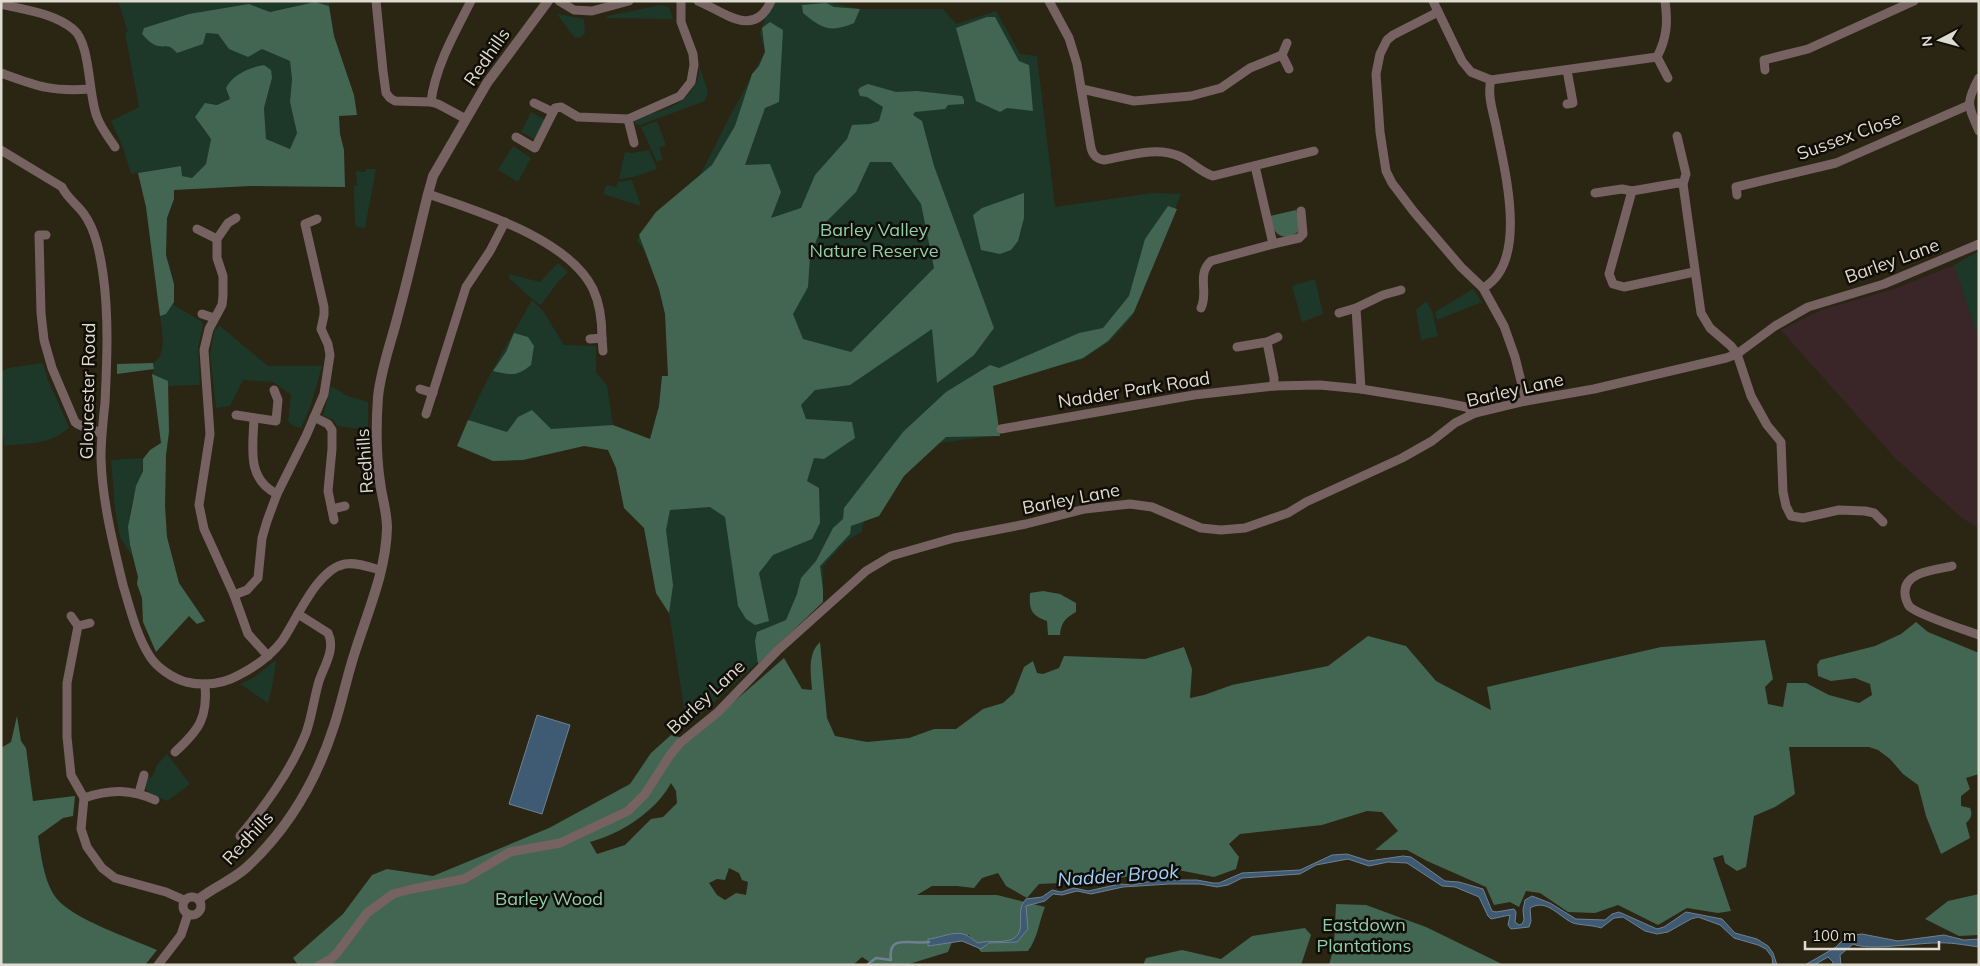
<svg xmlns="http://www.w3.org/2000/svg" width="1980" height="966" viewBox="0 0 1980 966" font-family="Mulish,sans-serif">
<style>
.education{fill:#3a2629}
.green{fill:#1d3829}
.forest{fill:#426652;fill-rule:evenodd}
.water{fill:#3f5b74;stroke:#6f8190}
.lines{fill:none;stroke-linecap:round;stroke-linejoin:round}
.stream{stroke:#6f8190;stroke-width:2.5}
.minor{stroke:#756261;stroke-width:9}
.tertiary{stroke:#756261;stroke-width:10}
.labels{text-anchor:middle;stroke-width:5;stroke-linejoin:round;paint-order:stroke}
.street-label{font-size:18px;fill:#dedbd0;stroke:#110e07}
.park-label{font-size:18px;fill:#90cfab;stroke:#110e07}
.water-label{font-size:19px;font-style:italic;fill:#9ed0fe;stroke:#110e07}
</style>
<rect width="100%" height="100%" fill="#2b2513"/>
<!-- education -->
<polygon class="education" points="1954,265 1979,341 1979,528 1962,518 1895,458 1781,330 1821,310 1894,289"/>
<!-- green -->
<g class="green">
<polygon points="118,1 330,1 329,6 315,2 270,12 249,4 165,45 172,48 205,33 218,34 229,49 262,49 290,61 292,79 290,102 297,133 290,149 266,139 264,108 272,78 221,105 205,103 199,124 211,139 206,164 192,178 182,176 181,166 131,174 123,148 111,121 139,107 125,33 128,32"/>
<path d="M771,1H799L800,3L824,1L860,9H943L956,24L996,11L1020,54L1037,56L1055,207L1152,193L1181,194L1132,317L1109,342L1081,360L991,383L1000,435L939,443L867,503L862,532L846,541L823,566V602L687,727L669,613L650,533L627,507L611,451L582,444L460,443C477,392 506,347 532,300L543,311L564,345L596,346V373L607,385L613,426L650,439L661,411L681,305L637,240L656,212L691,193L731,114L765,52L760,33Z"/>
<polygon points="661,5 669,7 673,19 607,18 607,16"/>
<polygon points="557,14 584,19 585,33 581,37 576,38 570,32"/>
<path d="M699,65L708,91L705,101L640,125L635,124V120C657,109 679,111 693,88C698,80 700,75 699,65Z"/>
<polygon points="531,112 544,119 544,123 536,140 521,132"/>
<polygon points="657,121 666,145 659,148 663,159 657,162 641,127"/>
<polygon points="513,146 531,158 518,182 498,170"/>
<polygon points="649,150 657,169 634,177 619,179 625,152 632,153"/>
<polygon points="366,169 376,169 365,228 357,227 355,224 354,186 357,186 356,171 365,172"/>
<polygon points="632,180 641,206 603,194 606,185 616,187 618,182"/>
<polygon points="1979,251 1979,341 1954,265"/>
<polygon points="558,263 568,272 557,283 541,305 532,299 509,278 509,274 540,282"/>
<polygon points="1315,279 1323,314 1302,322 1292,286"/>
<polygon points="1473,289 1482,302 1437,320 1435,312"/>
<polygon points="1426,301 1432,311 1438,336 1421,340 1416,310"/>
<path d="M172,304L201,321L203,325L198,348L200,385L168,386V381L152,374L154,369L153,363C168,355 162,330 160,316L166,314Z"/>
<polygon points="219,325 268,366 322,366 310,408 301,428 294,426 288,422 291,395 273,382 243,380 230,406 216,408 210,354 215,328 217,329"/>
<path d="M43,363L48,380L69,427C50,446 31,442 5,446L1,428V389L3,386L1,381V372L8,368Z"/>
<polygon points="331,386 348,396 368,402 368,430 337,426 334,420 323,416"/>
<path d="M141,458L143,459C143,472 140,477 136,489C128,512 127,533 132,556L120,537L115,509L111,460Z"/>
<polygon points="276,660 272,688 268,703 240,684 253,678"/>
<polygon points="167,754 190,784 167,801 149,793 145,788 147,778 152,777 157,765"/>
</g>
<!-- forest -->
<g class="forest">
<path d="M315,2L329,6L334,36L354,95L357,115L339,116L340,134L344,150L345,187L250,186L174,190V199L167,218L166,255L174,284V302L166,314L160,316L146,207L138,173L181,166L182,176L192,178L206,164L211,139L195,117L205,103L217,105L230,99L226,88C232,75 250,67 264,65L271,70L272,78L264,108L266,139L290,149L297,133L290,102L292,79L290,61L262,49L248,57L229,49L218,34L206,33L203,44L177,53C167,42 166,49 155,45C150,43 146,38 142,34L144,28L189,14L249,4L270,12Z"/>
<path d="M826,3L834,7L860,9L854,23C831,33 822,29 803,13L802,5Z"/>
<polygon points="987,17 995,17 1019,61 1029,65 1033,111 1007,108 1000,112 976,101 956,28"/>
<path d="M770,22L783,30L779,102L765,108L745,165L770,164L781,192L771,218L801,208L815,175L847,139L852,125L870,124L879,121L883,107L867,97L860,96L858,90L861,87L868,84L896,92L917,91L962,96L964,100V104L948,105L945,109L915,112L913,115L922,121L934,166L994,328L974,355L937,383L932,329L850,385L815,390L801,405L806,419L852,422L855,438L824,459L814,458L807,481L819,488L820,523L812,539L773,555L759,573L769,621L755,625L746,619L738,606L725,517L710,507L670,510L666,530L673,585L669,613L656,593L644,528L624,508L616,468L608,450L584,446L523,460L493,461L457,446L468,420L507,432L518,417L532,410L551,429L613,425L650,439L659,406L662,376H668L665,314L659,289L639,235L656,212L712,165L735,126L752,74L759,66L765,52L762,28ZM870,162H891L921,204L934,268L851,352L803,339L793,314L808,287L810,256L822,226L856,192Z"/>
<polygon points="1024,193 1024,218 1018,241 1011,250 1000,254 981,250 973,215 982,208"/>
<polygon points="1168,206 1177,209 1134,312 1108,341 1083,358 993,386 1000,436 946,437 904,476 879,516 851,526 850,534 820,566 823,590 823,602 758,664 755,641 757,632 786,620 797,594 801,578 816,561 833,528 843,519 844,508 903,432 946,392 990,365 999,368 1079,333 1103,328 1129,296 1145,239"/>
<path d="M1296,210L1300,224L1298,232L1290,237C1275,237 1273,230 1270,216Z"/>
<path d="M514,333L528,337L534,346L531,365C517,377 510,375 493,371L506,352Z"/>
<polygon points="153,363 154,369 117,374 117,364"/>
<polygon points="152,374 168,381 169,432 166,455 165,506 167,537 179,583 205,621 197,624 189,616 156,652 143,622 142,598 137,584 138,577 130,545 128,527 136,486 143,471 143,459 150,450 161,443"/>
<path d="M1043,591L1060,594L1076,603V612C1065,618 1061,623 1060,635H1048L1047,621C1031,615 1029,610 1030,593Z"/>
<path d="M1916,622L1928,632L1979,653V774L1966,778L1970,789L1961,796V806L1970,808C1973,815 1971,818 1966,823L1970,838L1941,854L1926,816L1918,785L1903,774L1890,759L1878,750L1869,747H1789L1795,794L1775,807L1754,816L1746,867L1737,871L1725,863L1723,855L1713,858L1731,911L1718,913L1687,908L1658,925L1618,905L1595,913L1568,912L1540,893L1526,891L1519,907L1510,902L1494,905L1486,887L1427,861L1407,850H1375L1398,831L1382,812L1367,811L1322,825L1240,834L1229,844L1239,857L1236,869L1214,877L1178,870L1151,872L1104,881L1039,884L1027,898L1006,886L998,873L982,878L974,888L957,886H932L917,895H997L1045,907C1039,921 1038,938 1028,951L981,952L969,935L954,937L948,952L906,965H874L862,957L853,965H298L293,958L343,914L372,875L387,869L433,876L549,828L630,784L651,753L671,735L690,740L784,658L802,689L812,690C811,674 807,654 820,642L827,718L835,736L867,742L909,738L934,729H956L983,709L1003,703L1014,693L1024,667L1033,661L1037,673L1043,674L1059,668L1064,656L1145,659L1184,647L1192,669L1190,698L1204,695L1232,685L1328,666L1368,636L1406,646L1436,681L1491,710L1487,687L1661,647L1765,640L1773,679L1765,687L1768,704L1783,707L1787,683H1806L1829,695L1859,703L1872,695L1870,684L1855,678L1831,681L1818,676L1817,665L1820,660L1875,646L1901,634ZM671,783L676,791L677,803L663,817L651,819L625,845L597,854L590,842C621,834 656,811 671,783ZM729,868L739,873L742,880L748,882L746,895L736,893L725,900L717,895L709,883L717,879L725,880Z"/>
<path d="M17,716L21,741L26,748L33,801L75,796L73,816L63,818L38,836C41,855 44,883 57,899C75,920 130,938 157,950L145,965H1V748L11,742Z"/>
<polygon points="1979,894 1979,935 1959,936 1925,919 1948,901"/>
<polygon points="1336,904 1366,905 1426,927 1504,965 1329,965 1334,946"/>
<polygon points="1305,928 1311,935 1301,965 1143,965 1146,958 1182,950 1221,959 1252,936"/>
</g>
<!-- water -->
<g class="water">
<polygon points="537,715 570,725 542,814 509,804"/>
<path d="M1347,854L1369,861L1403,856L1411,857L1445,881L1459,882L1483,889L1492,911L1496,912L1514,909L1516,912L1515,922L1519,925L1522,924L1524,920L1523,910L1525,900L1532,896L1550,903L1576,919L1605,920L1612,914L1619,912L1657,929L1664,927L1686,912L1722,919L1735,933L1757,939L1768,946L1773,953L1777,965H1773L1772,957L1766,949L1758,945L1734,938L1720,925L1698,917L1691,919L1668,932L1657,934L1645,931L1623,917L1614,918L1601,928C1593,925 1578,925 1573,923C1559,917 1547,898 1530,908L1531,921L1529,927L1511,929L1508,925L1510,915L1491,919L1488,916L1479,897L1455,887L1442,886L1407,863L1388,862L1369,866L1348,859L1316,865L1300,874L1242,878L1228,885L1217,887L1200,884H1169L1123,887L1091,894L1077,891L1062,895L1053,894L1045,901L1026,906L1028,929L1017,942L989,943L981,949L962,941L928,946V939C941,938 957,929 968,936C972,938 974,941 978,943C989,940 999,943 1010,940C1025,935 1019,921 1021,909C1021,905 1024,902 1026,899L1042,897L1052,890L1061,892L1074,888L1088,891L1120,884L1132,885L1157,880H1197L1213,883H1219L1242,873L1300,870L1332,855Z"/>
<path d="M1862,934L1898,941L1944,935L1964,940L1979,939V947C1964,945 1950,942 1935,943C1917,943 1868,951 1853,944L1840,955L1841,965H1833V962L1828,957L1814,965H1805L1836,947L1847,936Z"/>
</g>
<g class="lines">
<!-- stream -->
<path class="stream" d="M867,965L876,958L891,960C887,933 912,945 929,942"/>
<!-- minor -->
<g class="minor">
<polyline points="376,1 383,71 386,93 390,98 395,101 431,102 438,104 466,119"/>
<polyline points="559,1 574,10 592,11 629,1"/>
<path d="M698,1C723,11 754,40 771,1"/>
<path d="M1049,1L1069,38L1077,64L1091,148C1093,156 1097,159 1104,160C1128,156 1156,146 1179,156C1191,161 1200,172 1213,176L1314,151"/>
<path d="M1433,1L1462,61L1471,72L1491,80L1657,57C1667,38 1668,22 1665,1"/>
<path d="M1,4C25,10 54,13 73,29C91,43 88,95 97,117C101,128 109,138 115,147"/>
<polyline points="1438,12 1393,35 1387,40 1380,54 1376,74 1380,132 1386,171 1392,183 1414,212 1461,267 1483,288 1504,326 1515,357 1526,401"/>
<polyline points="1282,55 1289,69"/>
<polyline points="1657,57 1668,78"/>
<polyline points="1765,70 1764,60 1808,49 1914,1"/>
<path d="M1,73C37,86 51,92 90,89"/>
<path d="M1979,78C1965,104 1968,105 1979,131"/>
<polyline points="1082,89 1134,101 1191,96 1221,88 1250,68 1282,55 1287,43"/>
<path d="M431,102C435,67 455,32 471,1"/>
<polyline points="534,103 553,112"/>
<polyline points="1567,104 1573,103 1567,70"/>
<polyline points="628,119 634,143"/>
<polyline points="1677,136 1686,174 1683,184 1701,313 1710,328 1731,346 1737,354 1751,396 1767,425 1781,442 1783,492 1786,506 1791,516 1803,518 1839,510 1865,511 1874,513 1883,522"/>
<polyline points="516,137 535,148 555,108 561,107 578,117 628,119 680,96 691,82 694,65 693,54 681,22 681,1"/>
<path d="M1,150L62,187C67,198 77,204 84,214C96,231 100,254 103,274C109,316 107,360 105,403C103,421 101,439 101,458C102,500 113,544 123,585C130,608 136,634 149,655C156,667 172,678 186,682C204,686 223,684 239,675C255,667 271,655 282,641C297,619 317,569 345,564C356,562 369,567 380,570"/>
<polyline points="1632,191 1609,274 1613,284 1624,287 1694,272"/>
<polyline points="1595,193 1622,189 1632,191 1678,183 1683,184"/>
<path d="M428,194C477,211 568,238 593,289C600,304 602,321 602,338L590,339"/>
<polyline points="1737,195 1736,187 1836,163 1969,105"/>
<polyline points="236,218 228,223 217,239 217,258 223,276 223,296 222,305 209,329 204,350 210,434 199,505 204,529 234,595 248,634 268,656"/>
<polyline points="197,229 217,239"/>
<path d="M46,235H39L41,313L44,340L52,368L75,422C83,429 92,427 101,434"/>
<polyline points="1273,244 1299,238 1303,234 1301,211"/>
<path d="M1483,288C1530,262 1504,168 1496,126C1493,112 1487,94 1491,80"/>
<path d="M1201,308C1209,292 1196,275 1211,261L1273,244L1255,166"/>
<polyline points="1339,313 1356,308"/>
<polyline points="202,314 214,318"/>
<polyline points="602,338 603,351"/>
<polyline points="1267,342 1278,337"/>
<polyline points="1237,347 1267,342 1274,378 1274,386"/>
<polyline points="420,389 433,393"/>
<polyline points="1361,389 1356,308 1383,295 1401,290"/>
<polyline points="426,414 466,287 490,251 505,222"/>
<polyline points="236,415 276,421 278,400 274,390"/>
<polyline points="314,417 328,424 332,430 332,449 328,491 334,520"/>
<path d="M254,418C253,447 246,479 277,494"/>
<polyline points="1001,429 1194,395 1274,386 1320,385 1361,389 1441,402 1466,407 1475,413"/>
<polyline points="332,509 345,506"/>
<path d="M1952,566C1937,570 1904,571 1905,593C1905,597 1907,604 1910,607C1919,615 1965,630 1979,635"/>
<polyline points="234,595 247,590 258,578 262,538 267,521 277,494 306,436 324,394 330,355 328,344 321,329 324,315 324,307 305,224 317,219"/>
<polyline points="71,616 78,626"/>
<path d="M175,752C199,730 208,718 205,684"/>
<polyline points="139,793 144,775"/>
<polyline points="84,798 71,775 67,737 67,683 78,626 90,623"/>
<path d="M155,800C131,789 110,789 84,798L81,829L87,847L102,868L115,878L166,892L184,900"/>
<polyline points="252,822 261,830"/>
<path d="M240,836C266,805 291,771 306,733C312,716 314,698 319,681C324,666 336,649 328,633L298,614"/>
<circle cx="192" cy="906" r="9"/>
<polyline points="158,965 181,935 188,914"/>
<polyline points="320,965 331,959 337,953 367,913 393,894 412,889 464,879 510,852 560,843 628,811 645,794 670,755 680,743 718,712 777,651 866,571 891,556 954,538 1026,524 1085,509 1130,504 1152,507 1201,528 1221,530 1245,528 1288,513 1306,502 1402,458 1432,441 1455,423 1475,413 1526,401 1594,389 1726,358 1737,354 1775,326 1808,307 1884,284 1979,244"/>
</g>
<!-- tertiary -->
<path class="tertiary" d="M199,899C214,887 233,880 247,867C288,829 317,779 334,726C342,702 347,676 355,652C368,611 386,571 387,528C387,512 382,498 380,482C376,455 376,425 378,397C381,368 391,343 398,315C409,275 418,234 428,194L433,176L487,83L548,1"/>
</g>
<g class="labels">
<!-- street labels -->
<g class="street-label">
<text transform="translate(487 57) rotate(-55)" y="6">Redhills</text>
<text transform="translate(1849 136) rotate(-20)" y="6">Sussex Close</text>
<text transform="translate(1892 261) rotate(-20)" y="6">Barley Lane</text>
<text transform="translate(1134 390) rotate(-9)" y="6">Nadder Park Road</text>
<text transform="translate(1515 390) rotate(-13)" y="6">Barley Lane</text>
<text transform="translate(88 391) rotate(-89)" y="6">Gloucester Road</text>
<text transform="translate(365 461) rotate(-94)" y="6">Redhills</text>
<text transform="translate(1071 499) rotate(-11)" y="6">Barley Lane</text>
<text transform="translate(706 697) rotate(-43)" y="6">Barley Lane</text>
<text transform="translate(248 838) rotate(-47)" y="6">Redhills</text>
</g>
<!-- park labels -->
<g class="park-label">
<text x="874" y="236">Barley Valley<tspan x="874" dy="21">Nature Reserve</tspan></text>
<text x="549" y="905">Barley Wood</text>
<text x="1364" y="931">Eastdown<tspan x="1364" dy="21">Plantations</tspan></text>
</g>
<!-- water labels -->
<g class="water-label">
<text transform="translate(1118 875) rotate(-4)" y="7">Nadder Brook</text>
</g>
</g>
<!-- border -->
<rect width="1980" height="966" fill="none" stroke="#dedbd0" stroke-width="5"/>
<!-- north arrow -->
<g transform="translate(1940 40) rotate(264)" stroke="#110e07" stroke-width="4" paint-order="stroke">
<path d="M0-4L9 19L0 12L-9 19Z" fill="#dedbd0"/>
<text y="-8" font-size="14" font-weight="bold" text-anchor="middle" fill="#dedbd0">N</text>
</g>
<!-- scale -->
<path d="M1805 941v8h134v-8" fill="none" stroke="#dedbd0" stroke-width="2.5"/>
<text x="1812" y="941" font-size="15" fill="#dedbd0" stroke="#110e07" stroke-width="4" paint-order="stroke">100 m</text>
</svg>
